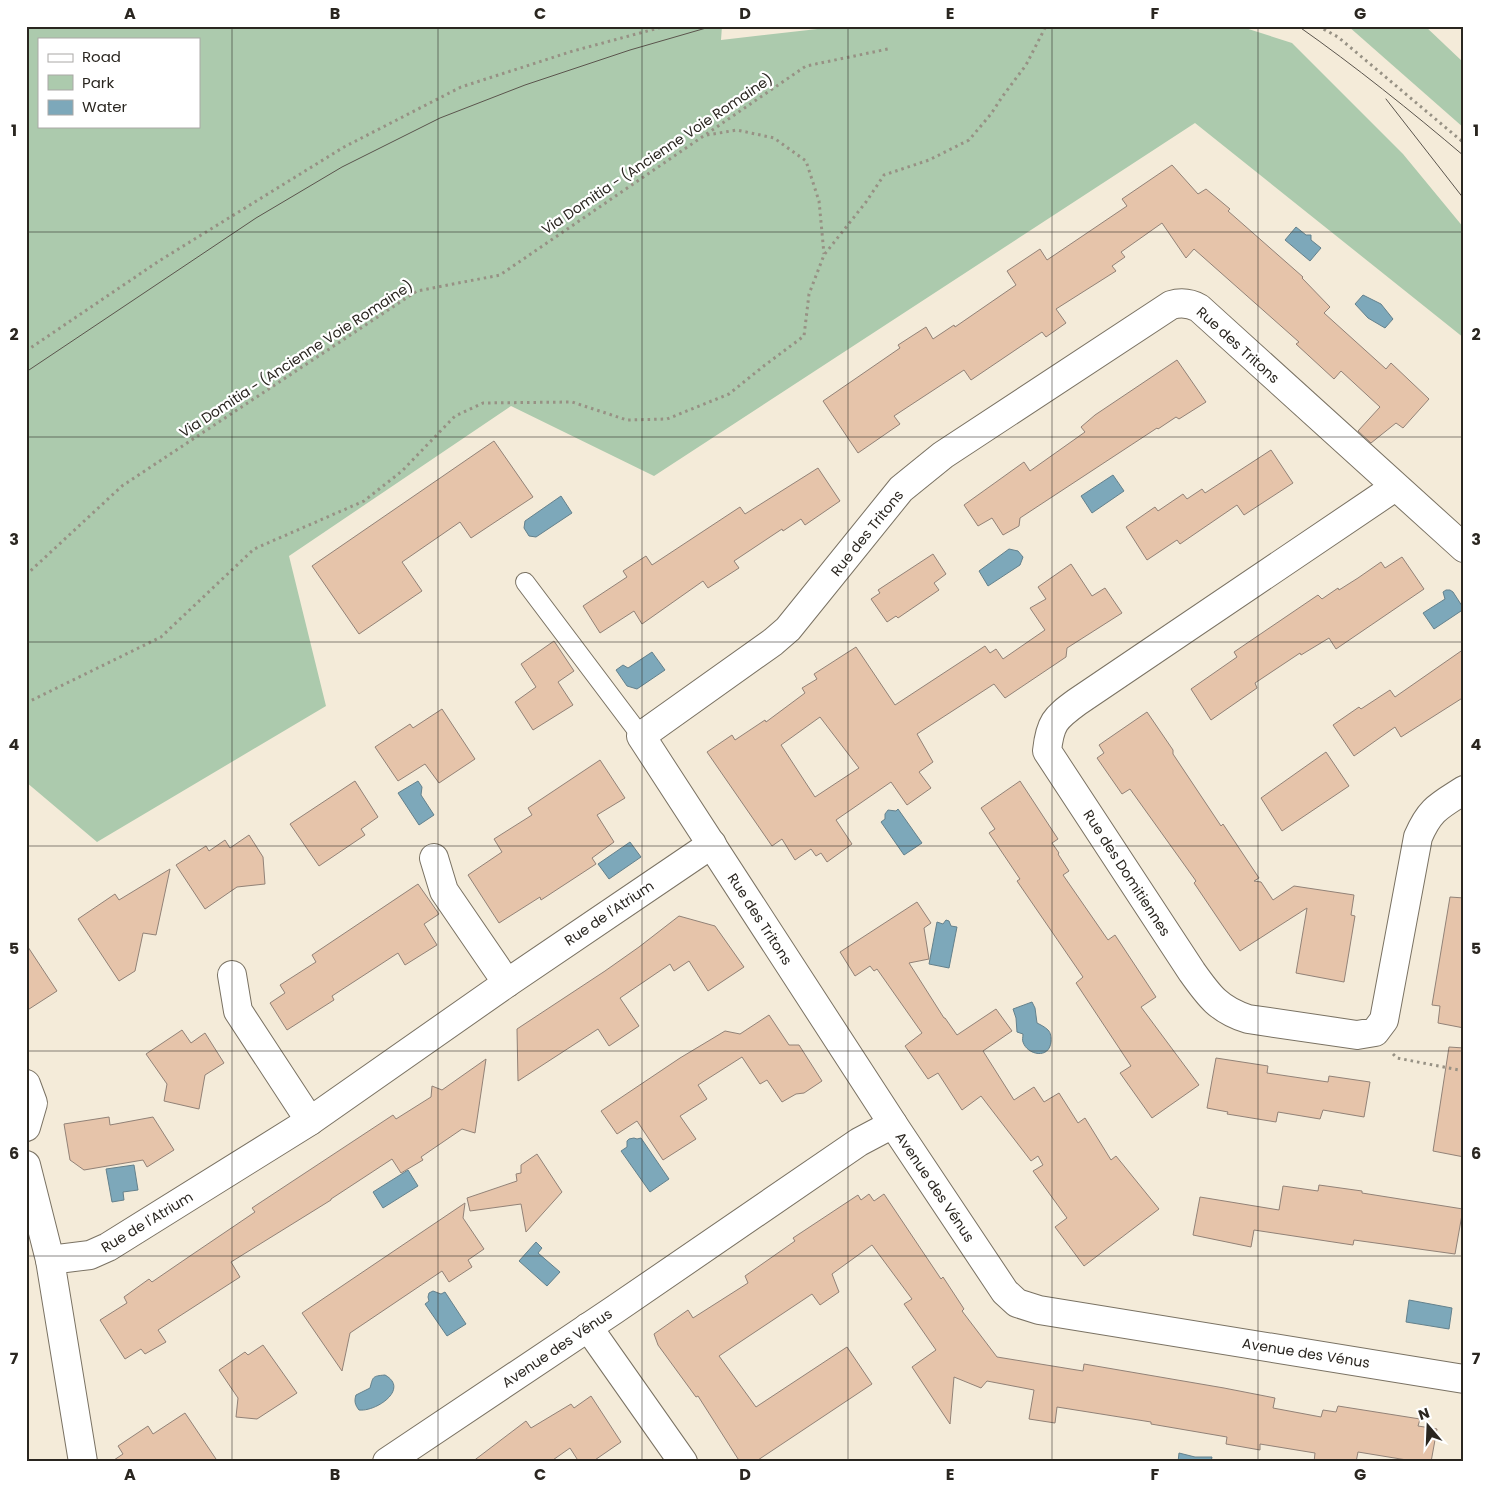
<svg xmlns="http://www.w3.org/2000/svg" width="1490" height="1488" viewBox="0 0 1490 1488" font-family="Poppins,sans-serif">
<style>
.green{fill:#accaad;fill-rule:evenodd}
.water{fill:#7da8ba;stroke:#64818c}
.building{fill:#e6c4aa;stroke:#928277;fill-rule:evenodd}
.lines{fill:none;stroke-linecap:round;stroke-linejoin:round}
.service-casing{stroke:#7a7263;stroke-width:20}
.minor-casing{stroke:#7a7263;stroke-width:30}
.path{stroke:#979184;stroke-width:3;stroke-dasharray:2.5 4;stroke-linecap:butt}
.service{stroke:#fff;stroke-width:18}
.minor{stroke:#fff;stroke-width:28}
.tram{stroke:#5b554d;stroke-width:1}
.grid{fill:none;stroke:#2a2620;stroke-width:1;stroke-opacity:0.55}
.labels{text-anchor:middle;stroke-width:4.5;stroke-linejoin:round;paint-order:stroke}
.street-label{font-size:14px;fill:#2a2620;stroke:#fff}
.neatline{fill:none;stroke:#2a2620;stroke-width:2}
.grid-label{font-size:16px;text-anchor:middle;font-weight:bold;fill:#2a2620}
</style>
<rect width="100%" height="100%" fill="#f4ebd9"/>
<!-- green -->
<g class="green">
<path d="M26,26H722L721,40L844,26H1239L1292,43L1403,154L1464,228V338L1195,123L654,476L511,406L289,556L326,706L97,842L26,782ZM39,39H199V126H39Z"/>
<polygon points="1348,26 1425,26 1464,63 1464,128"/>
</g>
<!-- water -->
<g class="water">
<polygon points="1296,227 1306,235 1311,235 1311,240 1321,248 1310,261 1285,240"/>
<polygon points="1363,295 1381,304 1393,319 1385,328 1368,318 1355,304"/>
<polygon points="1113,475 1124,491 1092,513 1081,496"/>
<polygon points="561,496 572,513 536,537 529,536 524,528 525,521"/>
<polygon points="1009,549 1018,551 1023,557 1020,565 988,586 979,571"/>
<polygon points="1446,590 1450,590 1453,592 1464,609 1434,629 1423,613 1445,599 1443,592"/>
<polygon points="652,652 665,670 637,689 627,686 616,670 623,665 628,668"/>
<polygon points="418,781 422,787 421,795 434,815 419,825 398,793"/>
<polygon points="898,809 922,843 904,855 881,822 885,819 885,814 888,810 896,811"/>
<polygon points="630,842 641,857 609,879 598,864"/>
<polygon points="946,920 949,921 951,926 957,927 949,968 929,964 937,922 943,924"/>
<path d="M1032,1002L1035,1008L1037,1023C1041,1025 1045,1027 1048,1030C1051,1033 1051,1037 1051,1041C1050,1060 1027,1055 1023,1042C1022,1040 1023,1037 1023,1034L1017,1032L1016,1018L1013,1009Z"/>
<polygon points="634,1138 637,1139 641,1138 669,1179 650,1192 621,1151 627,1147 627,1141 629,1139"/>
<polygon points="134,1165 138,1190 123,1192 124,1200 112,1202 106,1169"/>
<polygon points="408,1170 418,1186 383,1208 373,1192"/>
<polygon points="536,1242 542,1248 538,1253 560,1272 547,1286 519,1261"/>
<polygon points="433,1291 441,1294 445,1292 466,1324 447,1336 425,1304 429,1301 428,1297 429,1293"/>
<polygon points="1409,1300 1452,1308 1449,1329 1406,1322"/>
<path d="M385,1375C410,1389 376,1412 359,1410C355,1405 354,1401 356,1395L370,1388C373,1377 372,1376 385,1375Z"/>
<polygon points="1179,1453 1195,1457 1212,1457 1211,1462 1178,1462"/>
</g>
<!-- building -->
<g class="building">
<polygon points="1172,165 1198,194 1206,189 1230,209 1228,211 1303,277 1302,278 1330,307 1324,313 1386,369 1391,363 1429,399 1403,428 1396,423 1371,443 1358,431 1380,407 1341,371 1334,379 1296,344 1299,342 1194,249 1186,258 1162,223 1121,252 1125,257 1112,266 1116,271 1056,309 1066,323 1046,337 1042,332 971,380 964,370 894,416 900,424 858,453 823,401 900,348 898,345 926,327 933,339 954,325 955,327 1016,285 1007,271 1040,249 1047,260 1127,206 1122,199"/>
<polygon points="1177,360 1206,402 1179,419 1176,417 1158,429 1157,428 1020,518 1019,526 1003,535 992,518 978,526 964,505 1024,462 1030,471 1085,432 1081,427 1095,415"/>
<polygon points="494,441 533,497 471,538 460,522 402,562 422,591 359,634 312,566"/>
<polygon points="1271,450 1293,483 1244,515 1237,505 1180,544 1177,540 1147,560 1126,527 1155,507 1158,511 1183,494 1187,499 1202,489 1205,493"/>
<polygon points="818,468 840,501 805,525 801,519 783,531 782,529 734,561 739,568 708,588 703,581 642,624 634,611 600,633 583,606 627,577 623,571 646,556 652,565 740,507 745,514"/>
<polygon points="933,554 946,574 934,583 939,590 898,618 896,616 887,622 871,599 880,593 878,590"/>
<polygon points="1402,557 1424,589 1336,649 1329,638 1301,655 1300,653 1255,683 1257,688 1211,720 1191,689 1237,657 1234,652 1318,595 1322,599 1338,588 1339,590 1358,578 1381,562 1385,568"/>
<path d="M1071,564L1092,596L1105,588L1122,613L1067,648L1066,657L1005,698L994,684L917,734L933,762L919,772L931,788L907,805L891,782L836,820L852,844L827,862L821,853L816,856L811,849L795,860L782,839L772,846L707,752L732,735L735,740L765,720L766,722L805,693L802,688L817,679L814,674L856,647L895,705L985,646L990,653L996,649L1003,659L1045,630L1030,608L1046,599L1038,587ZM820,717L859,768L815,797L781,745Z"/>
<polygon points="554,641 574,671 558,682 573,705 533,730 515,702 536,687 521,664"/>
<polygon points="1464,649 1464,697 1401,737 1395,727 1354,756 1333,725 1359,707 1361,709 1390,690 1395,697"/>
<polygon points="442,709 475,759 439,783 425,764 398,781 375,747 410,724 413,728"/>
<polygon points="1147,712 1173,750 1173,754 1221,826 1223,824 1259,878 1254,881 1261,882 1273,900 1294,886 1354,895 1351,915 1355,916 1344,982 1296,973 1307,908 1240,951 1194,883 1196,881 1130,789 1122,794 1097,758 1104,753 1099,745"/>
<polygon points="1326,752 1349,786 1282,831 1261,798"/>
<polygon points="600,760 625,798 597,815 614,842 592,858 596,864 541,900 540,897 499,923 468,875 502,852 494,839 532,815 528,808"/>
<polygon points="355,781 378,817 361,829 365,835 319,866 290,824"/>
<polygon points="1020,781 1058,839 1052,843 1059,853 1058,854 1069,871 1063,875 1108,940 1115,935 1156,997 1141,1007 1199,1085 1152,1118 1120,1073 1131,1066 1076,983 1083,977 1017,881 1020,879 989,833 995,829 981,808"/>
<polygon points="249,835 263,857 265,884 237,887 205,909 176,865 206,846 209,851 225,840 230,848"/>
<polygon points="170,869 156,935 143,933 135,971 119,981 78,919 115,894 119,900"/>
<polygon points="418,884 439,914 424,924 437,945 405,965 398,953 332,996 334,1000 287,1030 270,1003 285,993 280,985 316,962 312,955"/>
<polygon points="1450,897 1464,898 1464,1028 1438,1023 1440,1006 1432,1005"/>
<polygon points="917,902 931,923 924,928 929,959 909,963 944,1018 945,1018 957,1035 996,1009 1012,1031 983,1051 1014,1100 1034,1087 1044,1102 1059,1093 1078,1123 1085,1118 1111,1160 1116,1156 1159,1209 1084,1266 1055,1227 1067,1218 1033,1171 1043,1165 1038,1156 1031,1161 981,1096 962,1110 938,1073 928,1079 905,1046 922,1033 877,969 874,971 870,966 855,976 840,952"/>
<polygon points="679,916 715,926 744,967 708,991 689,961 674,971 670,964 620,998 639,1026 609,1046 598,1029 518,1081 517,1029 605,971 639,947"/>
<polygon points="26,944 57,991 26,1011"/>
<polygon points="769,1015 789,1045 799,1045 822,1081 804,1093 796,1094 782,1102 767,1080 760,1084 742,1057 698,1085 707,1099 680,1116 696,1139 663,1160 637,1121 617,1134 601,1111 680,1058 725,1031 740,1034"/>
<polygon points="182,1030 191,1043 205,1033 224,1063 205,1075 199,1109 164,1101 167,1084 146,1054"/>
<polygon points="1449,1047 1464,1048 1464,1157 1433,1151"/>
<polygon points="1216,1058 1268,1066 1267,1073 1328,1082 1329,1076 1370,1082 1364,1117 1323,1110 1320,1119 1278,1112 1276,1122 1227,1114 1228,1112 1207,1108"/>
<polygon points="486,1059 475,1133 462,1129 421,1157 423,1160 401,1173 392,1159 331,1199 331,1200 231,1262 240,1277 158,1330 166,1342 145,1354 141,1349 125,1359 100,1320 127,1303 124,1297 149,1279 152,1282 190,1256 255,1212 252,1208 393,1115 396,1119 431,1097 432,1086 442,1090"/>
<polygon points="109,1117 110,1125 153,1117 174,1150 147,1167 143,1160 84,1170 70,1160 64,1124"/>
<polygon points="537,1154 562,1192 526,1232 521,1204 470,1211 467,1198 517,1181 516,1174 521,1173 521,1165"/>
<polygon points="1319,1185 1362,1191 1362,1193 1463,1209 1455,1254 1354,1240 1353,1245 1254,1230 1251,1247 1193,1235 1200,1197 1279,1210 1283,1186 1318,1191"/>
<polygon points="869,1194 874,1201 884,1194 941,1279 943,1277 964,1309 962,1311 997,1357 1083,1371 1084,1364 1224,1388 1275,1398 1273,1408 1321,1417 1323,1410 1336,1412 1338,1406 1420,1419 1418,1426 1437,1429 1431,1462 1419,1462 1358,1452 1356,1462 1314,1462 1315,1453 1260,1444 1260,1450 1226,1444 1227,1437 1151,1424 1151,1422 1057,1407 1055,1423 1029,1419 1034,1390 987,1381 981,1388 954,1377 950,1424 912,1367 936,1350 904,1304 912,1299 872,1245 832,1274 839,1292 820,1305 812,1294 719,1356 756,1407 847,1347 872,1384 755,1462 740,1462 698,1396 696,1397 658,1345 654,1334 688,1310 693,1318 748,1283 745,1276 795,1241 793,1238 858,1195 861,1200"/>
<polygon points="465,1203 463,1218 484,1249 468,1260 472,1267 449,1282 442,1271 350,1333 342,1371 302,1313"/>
<polygon points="263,1345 297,1393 257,1419 236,1417 238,1398 219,1370 245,1352 248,1355"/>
<polygon points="591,1396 621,1442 592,1462 579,1462 570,1448 550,1462 472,1462 526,1421 531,1428 571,1404 574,1408"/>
<polygon points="185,1413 218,1462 111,1462 123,1454 118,1446 148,1426 153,1434"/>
</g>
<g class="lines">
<defs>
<polyline id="service" points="525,582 641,736"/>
<g id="minor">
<path d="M1395,487L1077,702C1055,718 1050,723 1047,751L1192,972C1209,996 1219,1010 1248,1019L1357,1035L1375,1032L1384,1020L1418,837C1430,809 1439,806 1464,790"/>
<polyline points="434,858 444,891 507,983"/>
<polyline points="232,975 238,1011 310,1121"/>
<polyline points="26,1084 33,1103 26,1127"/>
<path d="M893,1124L641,736L773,642L788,629L901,489L943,455L1171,305C1181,302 1190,303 1199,308L1464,548"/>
<polyline points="26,1165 50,1260"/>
<polyline points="588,1327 683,1462"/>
<polyline points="83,1462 50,1260 90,1255 108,1247 310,1121 507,983 712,844"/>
<polyline points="387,1462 614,1310 859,1142 893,1124 1005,1292 1017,1303 1039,1310 1464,1379"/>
</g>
</defs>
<!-- service casing -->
<use href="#service" class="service-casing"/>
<!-- minor casing -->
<use href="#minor" class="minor-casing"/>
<!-- path -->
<g class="path">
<polyline points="1318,26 1338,37 1464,143"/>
<polyline points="707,135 737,130 774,138 806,161 819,201 824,254"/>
<polyline points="26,351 159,261 344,147 461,87 573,51 666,26"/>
<polyline points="26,575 122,486 417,291 500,275 806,66 888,49"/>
<polyline points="26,703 161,637 254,549 364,501 402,471 455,416 483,403 572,402 627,420 667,419 729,394 765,365 804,336 809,294 824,255 866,202 884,175 929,160 969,140 991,114 1002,97 1026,65 1046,26"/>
<polyline points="1393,1054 1397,1058 1464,1071"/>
</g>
<!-- service -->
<use href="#service" class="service"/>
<!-- minor -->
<use href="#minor" class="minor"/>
<!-- tram -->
<g class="tram">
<path d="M1298,26C1355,66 1411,111 1464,156"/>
<polyline points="1386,99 1464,199"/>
<polyline points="26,372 256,218 342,167 440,118 525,85 630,50 713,26"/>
</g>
</g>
<!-- grid -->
<path class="grid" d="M232,26V1462M438,26V1462M642,26V1462M848,26V1462M1052,26V1462M1258,26V1462M26,232H1464M26,437H1464M26,642H1464M26,846H1464M26,1051H1464M26,1256H1464"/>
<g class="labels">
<!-- street labels -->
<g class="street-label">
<text transform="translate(657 154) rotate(-34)" y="5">Via Domitia - (Ancienne Voie Romaine)</text>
<text transform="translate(1238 345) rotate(42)" y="5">Rue des Tritons</text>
<text transform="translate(296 359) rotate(-33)" y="5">Via Domitia - (Ancienne Voie Romaine)</text>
<text transform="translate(867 533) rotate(-51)" y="5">Rue des Tritons</text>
<text transform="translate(1127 873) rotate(57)" y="5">Rue des Domitiennes</text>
<text transform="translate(609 913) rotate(-34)" y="5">Rue de l'Atrium</text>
<text transform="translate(760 919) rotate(57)" y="5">Rue des Tritons</text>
<text transform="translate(935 1187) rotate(56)" y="5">Avenue des Vénus</text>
<text transform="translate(147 1222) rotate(-31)" y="5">Rue de l'Atrium</text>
<text transform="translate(557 1348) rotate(-34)" y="5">Avenue des Vénus</text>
<text transform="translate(1306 1353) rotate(9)" y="5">Avenue des Vénus</text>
</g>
</g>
<!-- border -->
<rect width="1490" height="1488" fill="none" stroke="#ffffff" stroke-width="55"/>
<!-- legend -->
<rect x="38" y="38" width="162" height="90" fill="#ffffff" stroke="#aaa8a6"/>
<rect x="48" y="54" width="25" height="8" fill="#ffffff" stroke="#aaa8a6"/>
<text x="82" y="62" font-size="15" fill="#2a2620">Road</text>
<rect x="48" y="75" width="25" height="15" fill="#accaad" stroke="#aaa8a6"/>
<text x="82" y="88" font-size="15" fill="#2a2620">Park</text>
<rect x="48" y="100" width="25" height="15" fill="#7da8ba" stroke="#aaa8a6"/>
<text x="82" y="112" font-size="15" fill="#2a2620">Water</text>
<!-- north arrow -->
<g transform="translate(1428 1426) rotate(341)" stroke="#ffffff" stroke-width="4" paint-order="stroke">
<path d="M0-4L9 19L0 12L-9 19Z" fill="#2a2620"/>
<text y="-8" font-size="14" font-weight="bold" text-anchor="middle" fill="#2a2620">N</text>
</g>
<rect x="28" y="28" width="1434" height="1432" class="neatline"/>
<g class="grid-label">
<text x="130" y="19">A</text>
<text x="335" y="19">B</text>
<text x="540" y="19">C</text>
<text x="745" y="19">D</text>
<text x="950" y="19">E</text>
<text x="1155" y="19">F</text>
<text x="1360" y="19">G</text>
<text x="14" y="136">1</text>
<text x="1476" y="136">1</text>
<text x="14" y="340">2</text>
<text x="1476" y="340">2</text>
<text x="14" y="545">3</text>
<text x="1476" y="545">3</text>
<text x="14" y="750">4</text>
<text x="1476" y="750">4</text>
<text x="14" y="954">5</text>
<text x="1476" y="954">5</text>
<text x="14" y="1159">6</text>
<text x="1476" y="1159">6</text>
<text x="14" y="1364">7</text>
<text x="1476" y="1364">7</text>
<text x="130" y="1480">A</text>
<text x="335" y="1480">B</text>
<text x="540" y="1480">C</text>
<text x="745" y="1480">D</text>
<text x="950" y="1480">E</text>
<text x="1155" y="1480">F</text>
<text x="1360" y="1480">G</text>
</g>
</svg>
